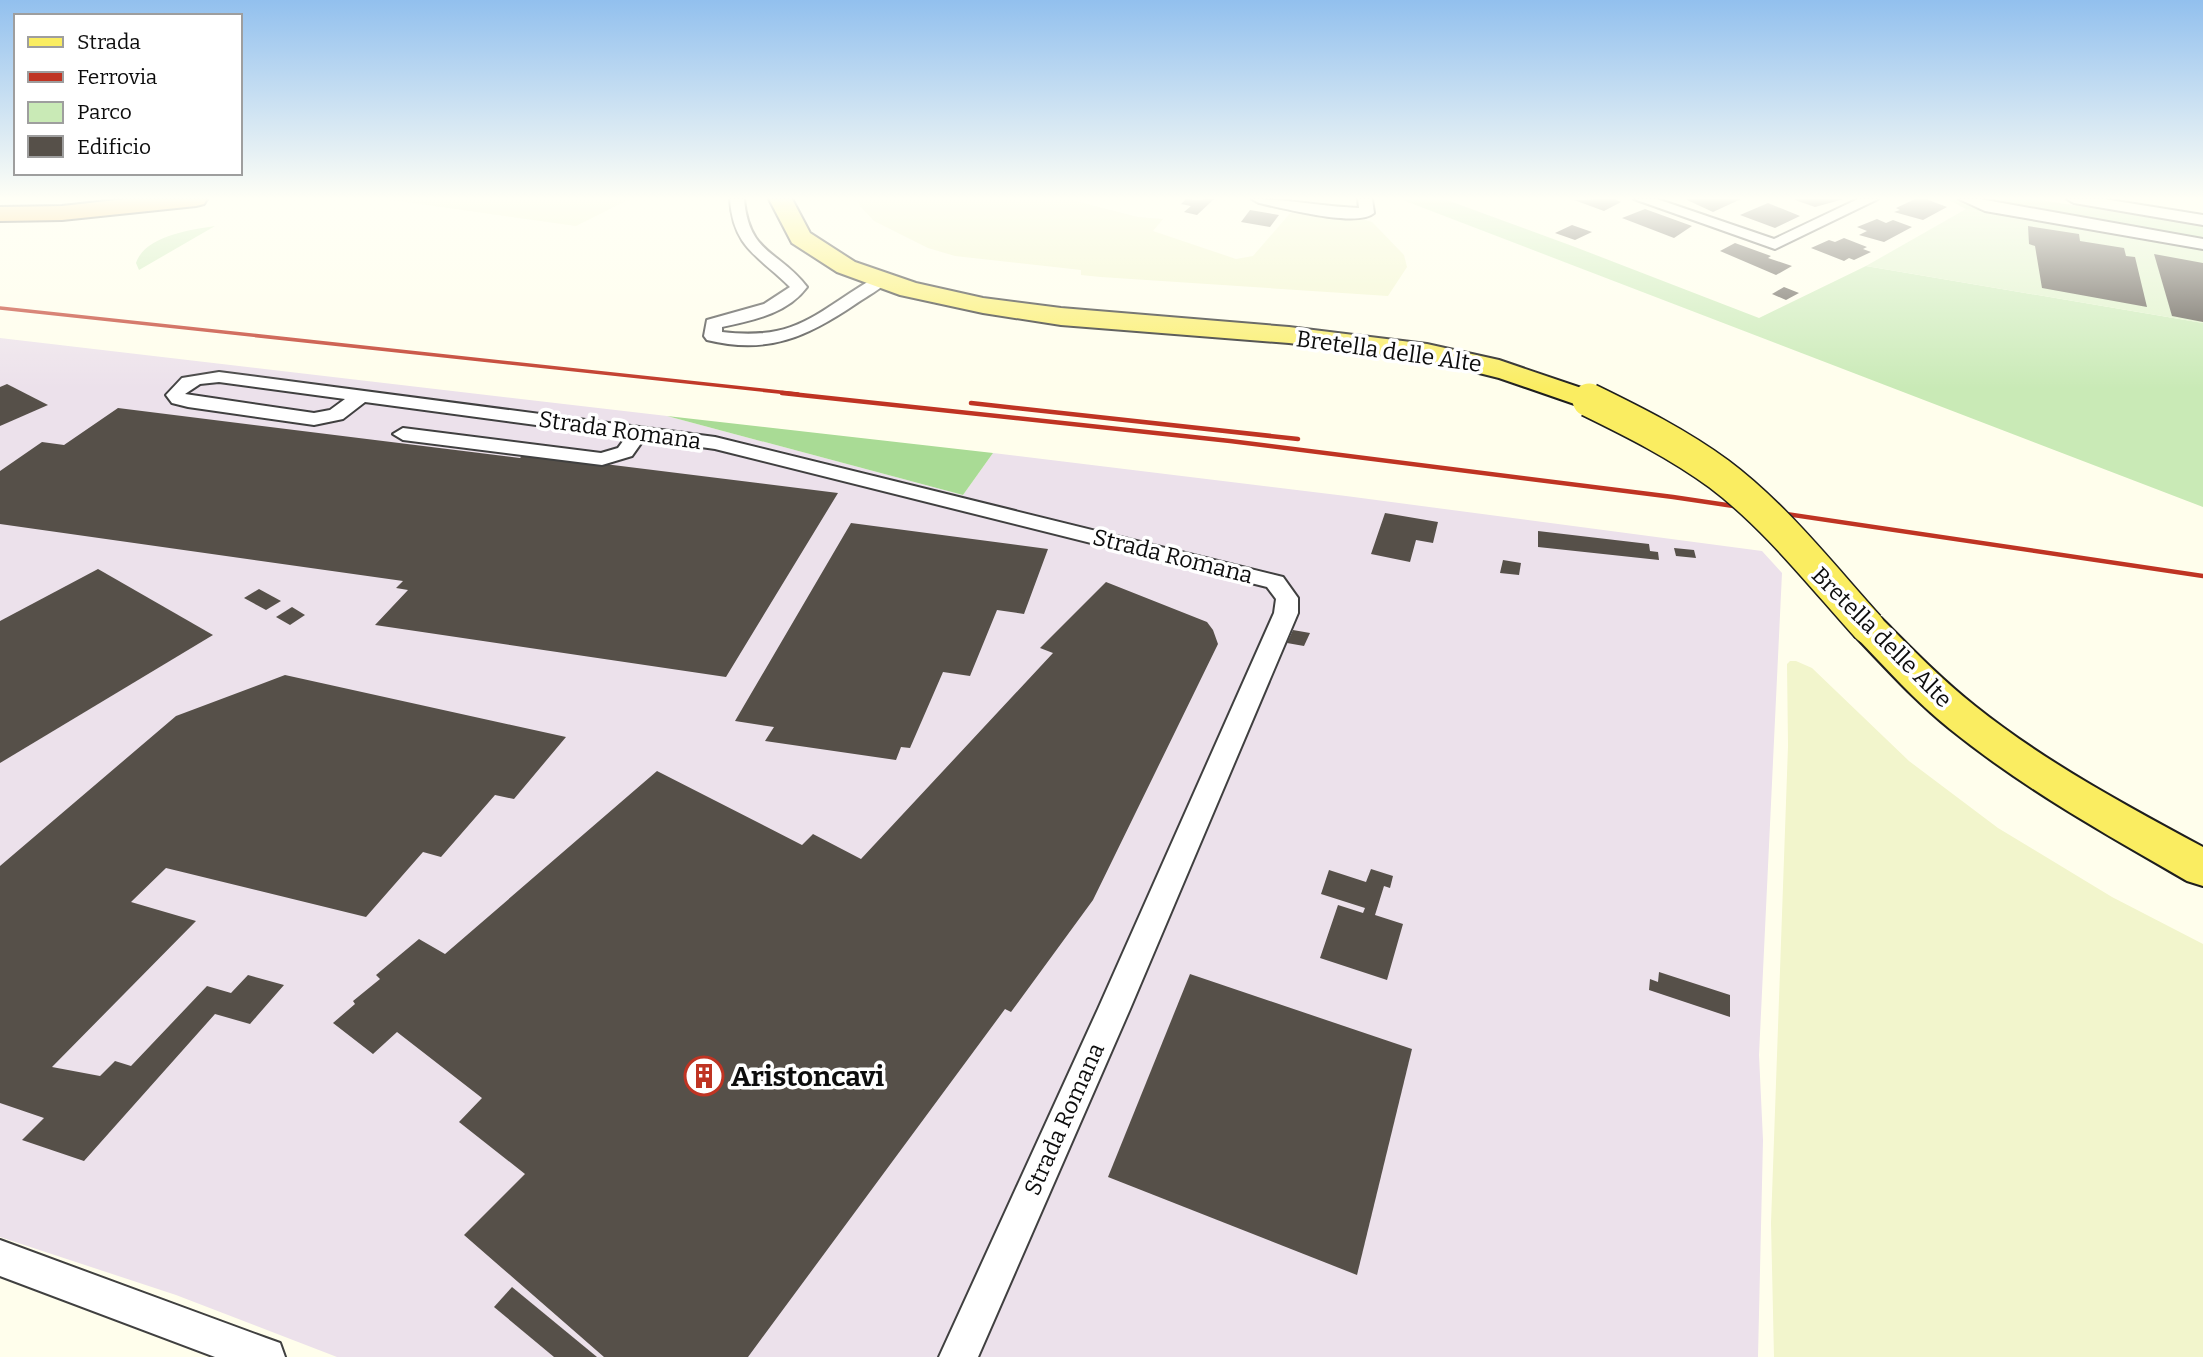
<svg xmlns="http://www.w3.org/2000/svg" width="2203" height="1357" viewBox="0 0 2203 1357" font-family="Bitter,serif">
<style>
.industrial{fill:#ece1eb}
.farmland{fill:#f2f5cc}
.green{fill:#c9eab6}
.forest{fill:#a9db95}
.pitch{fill:#dcf1c8}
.building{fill:#565049}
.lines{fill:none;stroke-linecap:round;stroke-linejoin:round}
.minor-casing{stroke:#404040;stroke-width:4}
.primary-casing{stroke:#1e1e1e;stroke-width:4}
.motorway-casing{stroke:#1e1e1e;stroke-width:4}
.minor{fill:#fff;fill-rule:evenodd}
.primary{fill:#faed61;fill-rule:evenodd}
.motorway{fill:#f6b853;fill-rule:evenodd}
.rail-far1{stroke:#bf3423;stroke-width:3.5}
.rail{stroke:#bf3423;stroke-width:4.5}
.primary-bridge-casing{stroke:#1e1e1e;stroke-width:36;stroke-linecap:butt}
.primary-bridge{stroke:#faed61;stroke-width:33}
.labels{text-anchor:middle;stroke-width:7;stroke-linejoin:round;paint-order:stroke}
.street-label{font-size:23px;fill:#0d0d0d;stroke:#fff}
.near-poi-label{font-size:28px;font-weight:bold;fill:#0d0d0d;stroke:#fff;text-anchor:start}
</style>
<rect width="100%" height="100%" fill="#fffeec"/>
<!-- industrial -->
<polygon class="industrial" points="0,338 667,416 963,495 993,453 1346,496 1762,551 1782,573 1759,1055 1763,1140 1758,1357 337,1357 176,1295 0,1237"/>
<!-- farmland -->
<g class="farmland">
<polygon points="384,199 630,199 576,226"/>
<polygon points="858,199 1068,199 1138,217 1163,219 1153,231 1236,259 1253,256 1292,211 1362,219 1372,222 1404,255 1407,267 1388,296 1101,277 1081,275 1081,270 955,256 928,248 874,221 859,205"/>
<polygon points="1790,661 1796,661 1812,668 1909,761 1998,828 2112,897 2203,944 2203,1357 1774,1357 1771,1223 1788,746 1787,664"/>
</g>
<!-- green -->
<g class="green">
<polygon points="1400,199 1444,199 1575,247 1759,318 1866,266 2203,323 2203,507"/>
<polygon points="1947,199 2035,199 2203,226 2203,249 1966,209"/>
<path d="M215,226L139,270L136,263C145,236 189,230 215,226Z"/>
</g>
<!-- forest -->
<polygon class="forest" points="667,416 993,453 963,495"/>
<!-- pitch -->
<polygon class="pitch" points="1966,209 2203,249 2203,323 1866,266"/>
<!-- building -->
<g class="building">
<polygon points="1186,199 1195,200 1214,199 1197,215 1184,212 1191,206 1181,204"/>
<polygon points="1614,199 1621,202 1604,211 1574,200"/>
<polygon points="1741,199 1713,212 1687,200 1687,199"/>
<polygon points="1844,199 1815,207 1795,200 1795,199"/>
<polygon points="1915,199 1926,199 1947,207 1923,220 1894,212 1900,210 1896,208"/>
<polygon points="1768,203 1800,216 1775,228 1740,215"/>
<polygon points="1645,209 1692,226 1674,238 1622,218"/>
<polygon points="1250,210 1279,215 1270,227 1241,222"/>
<polygon points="1877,219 1886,223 1893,220 1912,227 1884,242 1859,235 1867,231 1857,227"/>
<polygon points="1572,225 1592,232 1575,240 1555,233"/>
<polygon points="2028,226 2079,234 2080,241 2124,248 2126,256 2135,257 2147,307 2042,288 2035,246 2029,244"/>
<polygon points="1844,238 1867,247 1863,249 1871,252 1854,260 1849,258 1844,261 1811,248 1829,240 1835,242"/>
<polygon points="1735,243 1771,256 1768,258 1792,266 1776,275 1720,251"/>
<polygon points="2154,254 2203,263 2203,322 2172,316"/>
<polygon points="1784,287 1799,293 1786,300 1772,294"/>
<polygon points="7,384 48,405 0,426 0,387"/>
<polygon points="118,408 520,458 524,454 838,493 726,677 375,625 408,590 396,588 403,581 0,524 0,471 42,442 64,445"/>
<polygon points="1385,513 1438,522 1433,543 1416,540 1410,562 1371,554"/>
<polygon points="851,523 1048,549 1024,614 997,610 970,676 943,672 910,748 901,747 896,760 765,741 774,727 735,721"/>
<polygon points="1538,531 1649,544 1650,551 1658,552 1659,560 1538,547"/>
<polygon points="1674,548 1694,550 1696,558 1676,556"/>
<polygon points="1503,560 1521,563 1519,575 1500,573"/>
<polygon points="98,569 213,635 0,763 0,621"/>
<polygon points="1106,582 1207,622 1213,630 1218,644 1093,900 1011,1012 1005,1009 748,1357 604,1357 464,1235 525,1174 459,1122 482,1098 397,1032 373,1054 333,1023 355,1004 353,1001 380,979 376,975 419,939 445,954 657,771 802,845 813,834 861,859 1053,653 1040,648"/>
<polygon points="259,589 281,601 266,610 244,598"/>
<polygon points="292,607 305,615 290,625 276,617"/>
<polygon points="1293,630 1310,633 1304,646 1287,643"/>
<polygon points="285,675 566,737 514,799 495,795 441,857 423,852 366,917 166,868 131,902 196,921 52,1067 100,1076 115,1061 131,1066 207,986 231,993 248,975 284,985 250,1024 215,1014 84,1161 22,1140 44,1118 0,1103 0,866 176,716"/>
<polygon points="1371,869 1393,876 1390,888 1384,886 1375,915 1403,924 1387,980 1320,958 1338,905 1363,913 1365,908 1321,894 1329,870 1366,882"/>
<polygon points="1659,972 1730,995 1730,1017 1649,990 1650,979 1658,982"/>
<polygon points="1190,974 1412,1049 1357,1275 1108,1177"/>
<polygon points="512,1287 597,1357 554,1357 494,1307"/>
</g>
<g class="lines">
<defs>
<g id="minor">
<path d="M730,199H744C749,255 779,250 807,287C787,314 753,320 722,327V332C797,341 815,313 874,278L880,276L888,281C880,290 867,296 857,303C807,337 768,355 707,340L704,336L707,320L764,304L790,287C759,256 733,248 730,199Z"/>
<path d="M1252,199C1288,199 1323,207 1359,208L1358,199H1372L1374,213C1358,228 1282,208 1259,203Z"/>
<polygon points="1634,199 1657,199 1774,239 1858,199 1878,199 1775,249"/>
<polygon points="1959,199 1980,199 2203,239 2203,249 1985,211"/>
<polygon points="2067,199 2104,199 2203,215 2203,225 2074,203"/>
<path d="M219,372L715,437L1283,577L1298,598V613L1130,1009L978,1357H939L1098,1009L1274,613L1276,599L1267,587L715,449L644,439L632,456L602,465L403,440L393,434L403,428L601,453L618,448L626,437L365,402L343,419L314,425L188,407L172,403L166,395L182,378ZM219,382L345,399L330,410L314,413L185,394L200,384Z"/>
<polygon points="0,1240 266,1338 280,1343 285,1357 215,1357 0,1276"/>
</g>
<g id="primary">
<polygon points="769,199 792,199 810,233 855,262 916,283 983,298 1061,308 1289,327 1427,344 1499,360 1599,394 1604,400 1599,406 1589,409 1499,378 1427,360 1289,343 1061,325 983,313 900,295 837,272 792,243"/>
<path d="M1868,615L1881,618C1912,649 1941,679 1975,706C2045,762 2125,805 2203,847V886L2187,881C2105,834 2023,788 1950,729C1915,701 1886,668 1855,636L1850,627L1855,618Z"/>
</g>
<polygon id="motorway" points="125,199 207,199 204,204 196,206 62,220 0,221 0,207 62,206"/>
</defs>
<!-- minor casing -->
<use href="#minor" class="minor-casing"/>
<!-- primary casing -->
<use href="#primary" class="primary-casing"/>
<!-- motorway casing -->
<use href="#motorway" class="motorway-casing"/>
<!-- minor -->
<use href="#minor" class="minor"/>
<!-- primary -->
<use href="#primary" class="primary"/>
<!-- motorway -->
<use href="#motorway" class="motorway"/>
<!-- rail-far1 -->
<polyline class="rail-far1" points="0,308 798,394"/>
<!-- rail -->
<g class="rail">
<polyline points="782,393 1230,441 1673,497 2203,576"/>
<polyline points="971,403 1298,439"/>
</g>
<defs>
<path id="primary-bridge" d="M1589,400C1634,422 1678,444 1719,474C1775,516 1821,575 1868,627"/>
</defs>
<!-- primary-bridge casing -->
<use href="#primary-bridge" class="primary-bridge-casing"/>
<!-- primary-bridge -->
<use href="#primary-bridge" class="primary-bridge"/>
</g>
<!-- sky -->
<linearGradient id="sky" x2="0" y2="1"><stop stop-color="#92c0ee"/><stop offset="0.51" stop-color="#fffff6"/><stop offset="1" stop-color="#fffff6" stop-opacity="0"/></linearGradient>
<rect width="2203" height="389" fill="url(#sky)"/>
<!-- icons -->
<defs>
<symbol id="building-ring" viewBox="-11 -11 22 22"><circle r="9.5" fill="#fff" stroke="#bf3423" stroke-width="1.5"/><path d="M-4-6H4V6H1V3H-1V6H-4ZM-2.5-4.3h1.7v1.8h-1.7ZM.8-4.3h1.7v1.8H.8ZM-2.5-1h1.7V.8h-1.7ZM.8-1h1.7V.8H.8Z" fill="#bf3423"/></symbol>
</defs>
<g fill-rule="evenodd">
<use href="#building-ring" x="682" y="1054" width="44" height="44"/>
</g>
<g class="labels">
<!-- street labels -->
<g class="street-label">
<text transform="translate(1389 351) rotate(8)" y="8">Bretella delle Alte</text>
<text transform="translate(620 430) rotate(8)" y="8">Strada Romana</text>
<text transform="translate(1173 556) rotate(14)" y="8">Strada Romana</text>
<text transform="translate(1882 637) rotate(45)" y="8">Bretella delle Alte</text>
<text transform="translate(1064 1119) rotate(-66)" y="8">Strada Romana</text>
</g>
<!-- near-poi labels -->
<g class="near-poi-label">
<text x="731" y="1086">Aristoncavi</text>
</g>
</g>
<!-- legend -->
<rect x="14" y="14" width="228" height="161" fill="#ffffff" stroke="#9e9e9e" stroke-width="2"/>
<rect x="28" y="37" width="35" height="10" fill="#faed61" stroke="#9e9e9e" stroke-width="2"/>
<text x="77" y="49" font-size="21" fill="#0d0d0d">Strada</text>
<rect x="28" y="72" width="35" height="10" fill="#bf3423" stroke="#9e9e9e" stroke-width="2"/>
<text x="77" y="84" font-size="21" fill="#0d0d0d">Ferrovia</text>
<rect x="28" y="102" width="35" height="21" fill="#c9eab6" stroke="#9e9e9e" stroke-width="2"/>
<text x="77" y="119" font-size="21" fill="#0d0d0d">Parco</text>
<rect x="28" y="136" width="35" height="21" fill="#565049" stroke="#9e9e9e" stroke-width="2"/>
<text x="77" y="154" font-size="21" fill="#0d0d0d">Edificio</text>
</svg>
